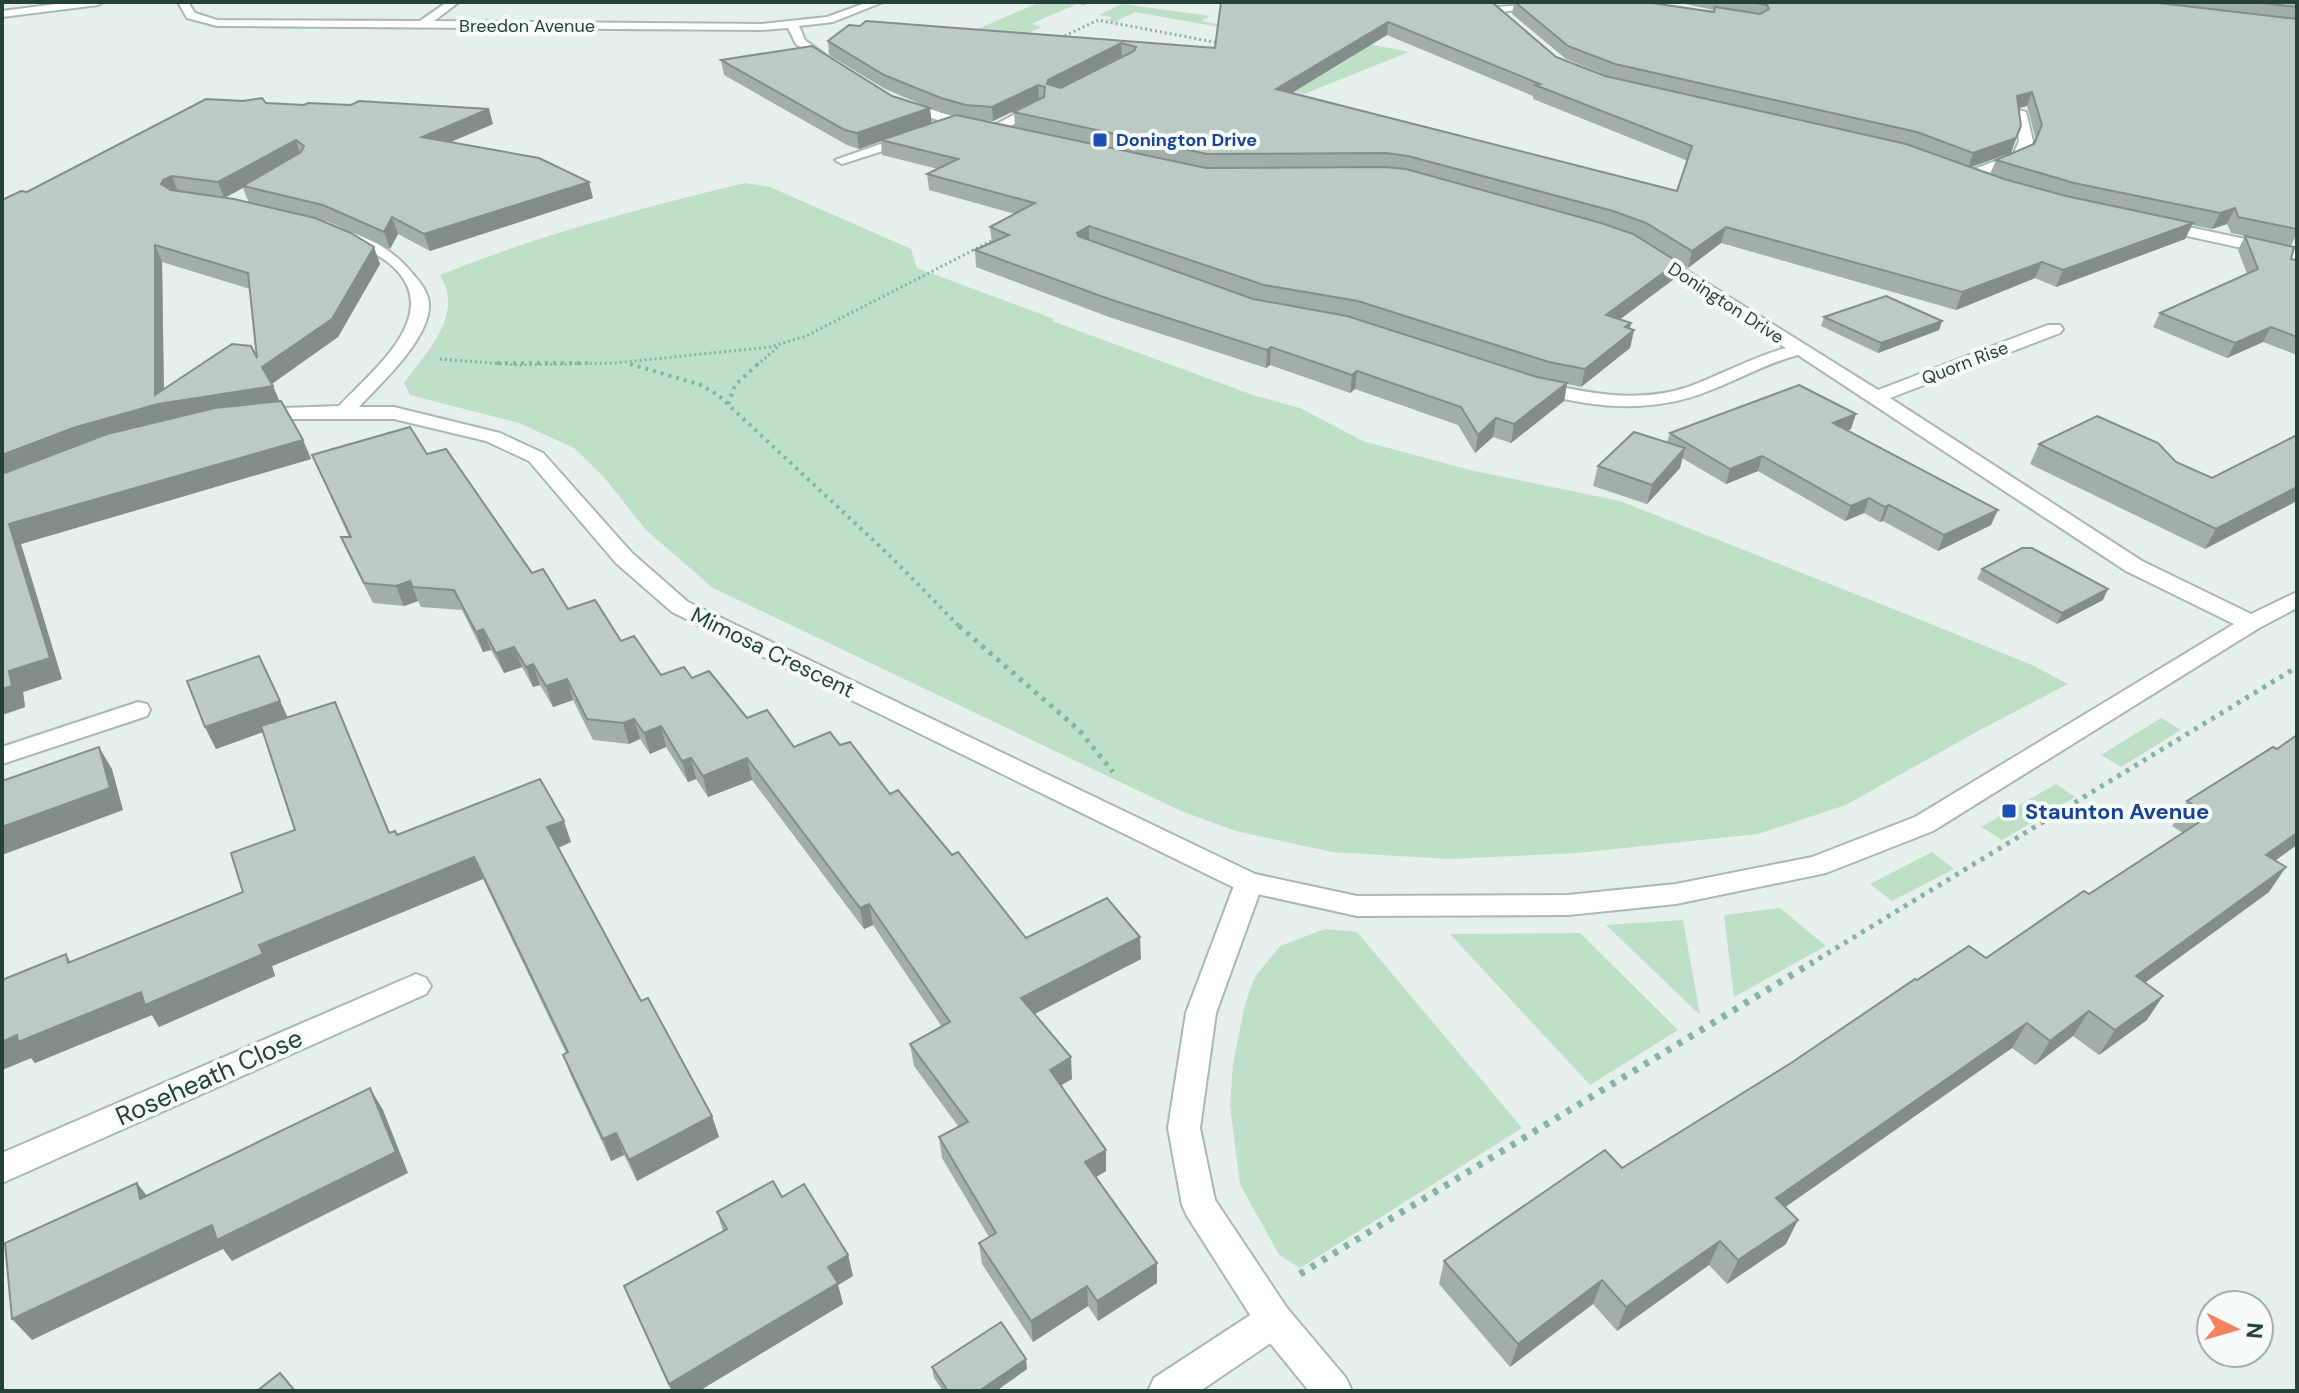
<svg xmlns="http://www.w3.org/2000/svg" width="2299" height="1393" viewBox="0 0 2299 1393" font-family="'DM Sans',sans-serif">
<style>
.green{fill:#bfe0c8}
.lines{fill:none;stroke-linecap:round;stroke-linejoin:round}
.service-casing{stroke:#a8b8b2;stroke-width:4}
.minor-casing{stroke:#a8b8b2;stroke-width:4}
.tertiary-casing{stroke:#a8b8b2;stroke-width:4}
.path-far3{stroke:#86b3a5;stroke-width:3;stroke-dasharray:2 3;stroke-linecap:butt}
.path-far2{stroke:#86b3a5;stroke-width:4;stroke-dasharray:3 5;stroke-linecap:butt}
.path-far1{stroke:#86b3a5;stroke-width:5;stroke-dasharray:4 6;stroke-linecap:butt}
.path{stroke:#86b3a5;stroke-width:7;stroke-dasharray:5 8;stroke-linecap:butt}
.service{fill:#fff;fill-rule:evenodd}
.minor{fill:#fff;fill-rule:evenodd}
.tertiary{fill:#fff;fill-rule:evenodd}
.wall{fill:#a1aea9;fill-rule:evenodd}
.shaded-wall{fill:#838d89}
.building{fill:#bbcac4;stroke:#838d89;stroke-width:2;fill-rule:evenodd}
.transit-dot{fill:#1a4fb4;stroke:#f7fbf9;stroke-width:3}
.labels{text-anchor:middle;stroke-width:8;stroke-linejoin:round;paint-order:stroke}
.far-street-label{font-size:18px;fill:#24423a;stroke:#f7fbf9}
.far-transit-label{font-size:18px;font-weight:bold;fill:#164399;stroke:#f7fbf9;text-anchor:start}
.street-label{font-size:22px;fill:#24423a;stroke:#f7fbf9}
.transit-label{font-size:22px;font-weight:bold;fill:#164399;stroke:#f7fbf9;text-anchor:start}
.near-street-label{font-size:26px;fill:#24423a;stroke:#f7fbf9}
</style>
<rect width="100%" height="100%" fill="#e6efeb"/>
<!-- green -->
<g class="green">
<polygon points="1040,2 1090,2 1084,6 1077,4 1031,24 1042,27 996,47 964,35"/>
<polygon points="1122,4 1210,16 1201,21 1228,26 1240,20 1269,24 1409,52 1304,94 1287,91 1273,99 1289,103 1233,127 1204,122 1263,87 1279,91 1320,67 1331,70 1352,57 1327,52 1313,60 1288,55 1295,51 1313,54 1325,46 1135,12 1115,22 1108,20 1112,17 1099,15"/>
<path d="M745,183L770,187L911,249L917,268L1054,319L1052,321L1253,395L1300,408L1363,441L1470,470L1620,501L1911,616L2032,665L2068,684L1978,731L1846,805L1758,834L1577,853L1449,859L1332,852L1236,831L1181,811L713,588L646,530L603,476L574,448L519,423L410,395L404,383C426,352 465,315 440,275C539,235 641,208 745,183Z"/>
<polygon points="2161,718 2181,730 2121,767 2101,755"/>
<polygon points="2056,784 2075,797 2002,840 1981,827"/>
<polygon points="1932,852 1954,869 1892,901 1870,884"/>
<polygon points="1780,908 1826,946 1734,997 1724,915"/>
<polygon points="1683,920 1700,1015 1606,925"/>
<polygon points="1325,929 1357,932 1522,1128 1300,1268 1279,1255 1240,1184 1230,1105 1233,1064 1245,1004 1255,977 1280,946"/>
<polygon points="1580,933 1678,1030 1590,1085 1450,934"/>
</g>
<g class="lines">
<defs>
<polygon id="service" points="912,133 919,137 917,140 842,164 835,160"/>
<g id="minor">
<polygon points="72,2 103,2 98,5 2,17 2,11"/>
<polygon points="178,2 188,2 195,13 217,20 420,21 447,2 459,2 434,21 761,24 827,17 868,2 883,2 833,22 799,26 805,40 835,62 835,68 831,69 796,44 788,28 761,30 217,26 187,18"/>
<polygon points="1400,2 1496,7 1567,2 1496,13 1405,5"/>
<polygon points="901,101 978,123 980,126 973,130 896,108 895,105"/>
<polygon points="1038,102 1043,103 1043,109 999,132 987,129"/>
<polygon points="2015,109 2026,112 2033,141 2024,161 1972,179 1962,179 1962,173 2013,155 2019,141"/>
<polygon points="2160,221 2297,250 2297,260 2155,229 2155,223"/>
<path d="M345,230C372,238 395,252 412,273C420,282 429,293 429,305C429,340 381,383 359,407H394L500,433L543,453L632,553L688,602L1255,874L1357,896L1568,895L1676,884L1812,857L1915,817L2234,624L2126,571L1798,355C1767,363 1740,379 1711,390C1651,415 1590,408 1529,390L1526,386L1535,381C1586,393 1637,404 1688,387C1721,375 1752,357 1786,348L1642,256V250H1654L1878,390L2048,325H2060L2063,329L2060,333L1890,398L2142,561L2251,614L2297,592V608L2259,628L1933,831L1826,873L1676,904L1568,915L1357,916L1239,890L672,612L616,563L529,461L486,441L394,419H249L247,415L249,411L256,409L339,406C375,368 451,309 385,260C372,251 354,245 340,238L337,235Z"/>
<polygon points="138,702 147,704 150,710 147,716 2,764 2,747"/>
<polygon points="416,974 426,978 431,986 426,994 2,1183 2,1153"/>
<polygon points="1274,1303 1287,1308 1292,1320 1287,1332 1200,1391 1148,1391 1154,1378 1261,1308"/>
</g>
<polygon id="tertiary" points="1249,873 1259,876 1263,883 1216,1013 1200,1128 1215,1200 1287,1308 1346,1378 1352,1391 1309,1391 1261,1332 1187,1216 1182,1205 1168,1128 1186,1013 1235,883 1239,876"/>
</defs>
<!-- service casing -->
<use href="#service" class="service-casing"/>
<!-- minor casing -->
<use href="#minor" class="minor-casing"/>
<!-- tertiary casing -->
<use href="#tertiary" class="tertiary-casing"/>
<!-- path-far3 -->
<g class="path-far3">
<polyline points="1060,38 1098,20 1219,43"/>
<polyline points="440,359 517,365 615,363 770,347 806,336 995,239"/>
<polyline points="630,364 635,365"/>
<polyline points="757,365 778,347"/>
</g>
<!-- path-far2 -->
<g class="path-far2">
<polyline points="497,363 593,363"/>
<polyline points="630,364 701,385 718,395 888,554 961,628"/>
<polyline points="728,404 735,385 759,363"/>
</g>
<!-- path-far1 -->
<g class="path-far1">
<polyline points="959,626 1079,730 1113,772"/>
<polyline points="1810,964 2297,667"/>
</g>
<!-- path -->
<polyline class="path" points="1300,1274 1813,962"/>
<!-- service -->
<use href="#service" class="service"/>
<!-- minor -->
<use href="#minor" class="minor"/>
<!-- tertiary -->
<use href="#tertiary" class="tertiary"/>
</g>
<!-- wall -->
<g class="wall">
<path d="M1220,2H1645L1714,12V10L1685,4L1679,2H2297V233L2291,246L2231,233L2227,224L2212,229L2192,225L2185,239L2056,287L2035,278L1956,310L1721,243L1688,268L1639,238L1674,279L1620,319L1631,323L1629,329L1634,330L1630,348L1581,387L1567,384L1564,401L1511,443L1493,437L1475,453L1458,425L1355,389L1350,393L1270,365L1266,368L1109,317L976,267L975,250L992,243L990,227L1015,214L929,190L927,174L938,169L882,155L881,141L859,149L847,145L724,75L721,60L932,123L954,116L942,113L885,89L829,55L828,41L849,25L1215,48L1221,2ZM1514,3L1512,14L1566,59L1608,76L1556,57L1495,4ZM1387,35L1533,96V99L1688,161L1677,191L1292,93ZM1122,56L1123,57L1060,88ZM1039,99H1040L1014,112L1015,127L1079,141L981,120L993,121ZM2027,106L2036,140L2034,144L1996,160L1990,174L1970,167L2011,153L2019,108Z"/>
<path d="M266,103L493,124L451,142L593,198L430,251L398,234L390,249L329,222L316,219L380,264L338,337L272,384L279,401L303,440L311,459L21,544L62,679L23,692L25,707L2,715V200ZM243,188L249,203L225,198ZM162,262L250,289L257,358L164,390Z"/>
<polygon points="2245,236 2291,259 2297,260 2297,355 2263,342 2227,358 2153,327 2160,313 2247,274 2238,250"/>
<polygon points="1824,317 1942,321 1939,330 1878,353 1821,326"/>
<polygon points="1851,429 1847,431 1991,525 1938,551 1883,521 1880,522 1864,513 1845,521 1758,471 1726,484 1682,458 1680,468 1647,504 1593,486 1598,466 1667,442 1670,433"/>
<polygon points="2297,435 2205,549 2030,464 2039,444 2176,462 2212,478"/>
<polygon points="427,454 532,573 568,609 621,641 661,675 692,678 747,718 794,747 840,745 952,855 1026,938 1141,959 1034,1014 1072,1079 1061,1085 1106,1150 1106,1171 1096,1177 1157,1263 1157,1283 1098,1321 1088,1306 1033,1342 982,1264 979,1243 989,1237 942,1158 939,1137 958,1126 914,1066 910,1044 942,1027 873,925 864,929 752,780 708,797 696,779 688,782 666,747 650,754 640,739 629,744 593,740 573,700 553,707 540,685 533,687 522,667 504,673 491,650 483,652 462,610 421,607 418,601 404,606 373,603 350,557 341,537 349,537 312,455"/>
<polygon points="1982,569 2103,600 2057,624 1977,579"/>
<polygon points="288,717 344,723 390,833 397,835 571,842 558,848 641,1001 712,1116 719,1137 637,1181 624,1155 611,1161 571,1076 563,1055 566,1053 483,879 272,966 275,976 159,1027 152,1015 35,1063 31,1058 2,1070 2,980 66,954 71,962 243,892 295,830 263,732 216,749 205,727"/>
<polygon points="2273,747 2275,860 2269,892 2145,982 2147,1020 2099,1055 2073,1036 2035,1065 2012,1048 1785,1207 1786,1244 1727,1284 1709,1265 1617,1331 1593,1304 1510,1367 1439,1284 1444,1261 1622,1168 1791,1063 1917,980 1986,958 2089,894 2183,833 2172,826 2187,801"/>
<polygon points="782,1197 848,1255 853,1276 838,1285 843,1304 699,1391 671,1391 624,1286 723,1231 717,1212"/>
<polygon points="932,1367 1027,1369 996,1391 943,1391 934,1378"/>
</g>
<!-- shaded-wall -->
<g class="shaded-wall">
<polygon points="1496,2 1514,2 1496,4"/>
<polygon points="1388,22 1387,35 1275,103 1276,89"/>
<polygon points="1121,43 1122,56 1049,94 1047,84 1048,80"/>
<polygon points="1038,85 1039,99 993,121 992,107"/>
<polygon points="2032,92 2027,106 2011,110 2017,96"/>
<polygon points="930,108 932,124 881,140 881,141 859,149 857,133"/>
<polygon points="489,109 493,124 427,152 422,137"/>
<polygon points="2021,126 2011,153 1968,168 1973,153"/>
<polygon points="296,140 301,155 224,198 218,182"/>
<polygon points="172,176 178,192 170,196 161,184 163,180"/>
<polygon points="589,182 593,198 430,251 424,234"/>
<polygon points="2235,208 2227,224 2212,229 2220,213"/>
<polygon points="392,217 398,234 390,249 384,232"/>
<polygon points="2193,223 2185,239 2056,287 2063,270"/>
<polygon points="1089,226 1089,242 1077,249 1077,233"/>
<polygon points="1726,227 1721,243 1688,268 1692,251"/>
<polygon points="155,245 162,262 164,403 273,386 281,405 2,479 2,455 155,395"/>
<polygon points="374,247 380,264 338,337 270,385 262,367"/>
<polygon points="1678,262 1674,279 1603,332 1606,315"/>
<polygon points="2042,262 2035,278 1956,310 1962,292"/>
<polygon points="1942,321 1939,330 1878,353 1881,343"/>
<polygon points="1631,323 1628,335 1634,330 1630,348 1581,387 1585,369"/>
<polygon points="2271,327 2263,342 2227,358 2235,343"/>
<polygon points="1271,347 1270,365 1266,368 1267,350"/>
<polygon points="1357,371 1355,389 1350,393 1352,375"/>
<polygon points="1567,383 1564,401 1511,443 1514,424"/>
<polygon points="1856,414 1851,429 1828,438 1833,423"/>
<polygon points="1496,418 1493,437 1475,453 1478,435"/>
<polygon points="303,440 311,459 21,544 62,679 23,692 25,707 2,715 2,689 9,671 9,524"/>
<polygon points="1685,448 1680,468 1647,504 1652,485"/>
<polygon points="1762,456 1758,471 1726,484 1730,469"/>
<polygon points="2297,487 2297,501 2205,549 2216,529"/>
<polygon points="1869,498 1864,513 1845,521 1851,506"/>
<polygon points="1889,505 1883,521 1880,522 1885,507"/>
<polygon points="1998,510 1991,525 1938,551 1944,535"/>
<polygon points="410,581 418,601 404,606 396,586"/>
<polygon points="2108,589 2103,600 2057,624 2062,613"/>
<polygon points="483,629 491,650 483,652 476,632"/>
<polygon points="514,647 522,667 504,673 496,653"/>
<polygon points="259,656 290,722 216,749 205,727"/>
<polygon points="533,664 540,685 533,687 526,667"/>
<polygon points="567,679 573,700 553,707 546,686"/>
<polygon points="335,702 344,723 399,855 389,833"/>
<polygon points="634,719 640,739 629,744 623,723"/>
<polygon points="661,726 666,747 650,754 644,733"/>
<polygon points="99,747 112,769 123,810 2,855 2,827"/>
<polygon points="691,758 696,779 688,782 682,761"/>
<polygon points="747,758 752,780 708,797 703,776"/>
<polygon points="564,821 571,842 555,849 547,827"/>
<polygon points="2297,833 2297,845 2249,879 2266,855"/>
<polygon points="474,857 483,879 272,966 275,976 159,1027 152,1015 35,1063 31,1058 2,1070 2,1042 141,992"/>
<polygon points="2286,867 2269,892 2120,1001 2136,976"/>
<polygon points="869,904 873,925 864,929 860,908"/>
<polygon points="1140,937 1141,959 1023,1020 1021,998"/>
<polygon points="2163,996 2147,1020 2099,1055 2115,1030"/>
<polygon points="2089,1011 2073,1036 2035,1065 2050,1041"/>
<polygon points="2027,1023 2012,1048 1764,1222 1776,1198"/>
<polygon points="1071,1057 1072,1079 1051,1091 1050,1070"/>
<polygon points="370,1088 383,1110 408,1173 232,1261 223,1249 32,1340 12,1319"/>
<polygon points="712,1116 719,1137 637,1181 629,1160"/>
<polygon points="616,1133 624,1155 611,1161 603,1139"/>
<polygon points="1106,1150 1106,1171 1086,1183 1085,1162"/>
<polygon points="137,1183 154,1205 140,1199"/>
<polygon points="1798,1220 1786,1244 1727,1284 1738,1260"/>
<polygon points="1720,1241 1709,1265 1617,1331 1626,1307"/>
<polygon points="848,1255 853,1276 838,1285 843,1304 699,1391 672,1391 669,1384 828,1267"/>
<polygon points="1157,1263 1157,1283 1098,1321 1097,1301"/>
<polygon points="1602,1280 1593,1304 1510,1367 1518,1344"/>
<polygon points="1087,1286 1088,1306 1033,1342 1031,1321"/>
<polygon points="1026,1359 1027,1369 996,1391 979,1391"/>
</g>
<!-- building -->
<g class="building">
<path d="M1221,2L1493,3L1556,57L1605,76L1906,144L2004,179L2066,196L2193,223L2063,270L2042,262L1962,292L1726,227L1692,251L1646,223L1613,211L1408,156L1386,153L1207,154L1014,112L1044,97L1045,87L1038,85L992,107L966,105L941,98L884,75L828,41L849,25L860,26L866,21L1215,48ZM1388,22L1540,84L1535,85L1692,146L1677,191L1276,89ZM1121,43L1136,47L1134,51L1061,88L1047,84L1048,80Z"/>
<polygon points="1515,2 1645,2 1714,12 1715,7 1760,14 1769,9 1767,5 1748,2 2150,2 2297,19 2297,229 2238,217 2235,208 2220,213 2074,183 1996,160 2034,144 2042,125 2032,92 2017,96 2021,126 2016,138 1973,153 1917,132 1615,64 1568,46"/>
<polygon points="2252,2 2297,2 2297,7"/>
<polygon points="812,46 892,96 930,108 857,133 845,130 721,60"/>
<path d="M262,98L266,103L304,105L308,103L351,105L359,101L489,109L422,137L539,158L589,182L424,234L392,217L384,232L323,205L243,186L301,152L304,146L296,140L218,182L172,176L163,180L161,184L171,190L234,199L315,218L351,233L374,247L332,319L262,367L273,386L158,404L73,428L2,455V200L21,191L27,192L206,99L243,101ZM155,245L248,273L257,358L251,346L232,344L155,395Z"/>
<polygon points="956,115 1206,168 1385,167 1406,169 1601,223 1633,234 1678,262 1606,315 1631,323 1625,327 1634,330 1585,369 1549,362 1358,301 1264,285 1089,226 1077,233 1078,236 1253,299 1347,316 1537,377 1567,383 1514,424 1496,418 1478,435 1461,407 1357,371 1352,375 1271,347 1267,350 1109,299 975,250 1009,235 990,227 1035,203 927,174 958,159 881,140"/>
<polygon points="2245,236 2294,247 2291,259 2297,260 2297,337 2271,327 2235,343 2160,313 2258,269"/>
<polygon points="1886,296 1942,321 1881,343 1824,317"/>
<polygon points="1799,385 1856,414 1833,423 1998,510 1944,535 1889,505 1885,507 1869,498 1851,506 1762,456 1730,469 1670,433"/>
<polygon points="281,401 303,440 9,524 50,658 9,671 12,686 2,689 2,474 107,434 215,408"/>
<polygon points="2097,416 2158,443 2176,462 2212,478 2297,435 2297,487 2216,529 2039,444"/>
<polygon points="410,427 427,454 446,449 532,573 543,569 568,609 595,600 621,641 634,636 661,675 684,667 692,678 709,671 747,718 767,710 794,747 830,732 840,745 850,742 890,794 898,790 952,855 958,852 1026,938 1107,898 1140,937 1021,998 1071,1057 1050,1070 1106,1150 1085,1162 1157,1263 1097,1301 1087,1286 1031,1321 979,1243 996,1233 939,1137 968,1122 910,1044 950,1022 869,904 860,908 747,758 703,776 691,758 682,761 661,726 644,733 634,719 623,723 587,719 567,679 546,686 533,664 526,667 514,647 496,653 483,629 476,632 454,590 413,587 410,581 396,586 364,583 341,537 351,537 312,455"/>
<polygon points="1634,432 1685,448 1652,485 1598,466"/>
<polygon points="2022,548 2032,548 2108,589 2062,613 1982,569"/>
<polygon points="259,656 280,701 205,727 187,681"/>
<polygon points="335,702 389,833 395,831 397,835 540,779 564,821 547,827 641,1001 648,998 712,1116 629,1160 616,1133 603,1139 563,1055 568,1052 474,857 259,945 263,954 145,1005 141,992 18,1042 17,1035 2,1042 2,980 66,954 68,963 243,892 231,853 295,830 261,726"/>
<polygon points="2297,735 2297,833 2266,855 2286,867 2136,976 2163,996 2115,1030 2089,1011 2050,1041 2027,1023 1776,1198 1798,1220 1738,1260 1720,1241 1626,1307 1602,1280 1518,1344 1444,1261 1605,1150 1622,1168 1791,1063 1915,979 1917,980 1969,946 1986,958 2084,891 2089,894 2210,815 2187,801 2273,747 2277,749"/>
<polygon points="99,747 110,788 2,827 2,781"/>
<polygon points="370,1088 396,1152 217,1240 212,1225 12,1319 5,1243 137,1183 140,1199"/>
<polygon points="773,1181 782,1197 804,1184 848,1255 828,1267 838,1283 669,1384 624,1286 727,1229 717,1212"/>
<polygon points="1001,1322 1026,1359 979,1391 948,1391 932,1367"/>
<polygon points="280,1373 295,1391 257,1391"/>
</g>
<!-- markers -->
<g class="transit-dot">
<rect x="1092" y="132" width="16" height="16" rx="4"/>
<rect x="2001" y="803" width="16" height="16" rx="4"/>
</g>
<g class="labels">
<!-- far-street labels -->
<g class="far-street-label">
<text x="527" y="32">Breedon Avenue</text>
<text transform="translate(1726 303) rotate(33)" y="6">Donington Drive</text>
<text transform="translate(1965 363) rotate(-21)" y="6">Quorn Rise</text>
</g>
<!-- far-transit labels -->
<g class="far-transit-label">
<text x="1116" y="146">Donington Drive</text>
</g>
<!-- street labels -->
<g class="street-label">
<text transform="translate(773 652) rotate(26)" y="8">Mimosa Crescent</text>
</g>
<!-- transit labels -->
<g class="transit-label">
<text x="2025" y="819">Staunton Avenue</text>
</g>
<!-- near-street labels -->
<g class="near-street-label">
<text transform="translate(209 1077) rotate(-24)" y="9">Roseheath Close</text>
</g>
</g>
<!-- border -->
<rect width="2299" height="1393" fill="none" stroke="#24423a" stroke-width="8"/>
<!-- north arrow -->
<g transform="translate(2235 1329) rotate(95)"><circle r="38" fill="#f7fbf9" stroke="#a3b1ad" stroke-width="2"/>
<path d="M0-6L14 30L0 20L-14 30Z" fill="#f4845f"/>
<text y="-12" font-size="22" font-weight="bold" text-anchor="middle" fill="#24423a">N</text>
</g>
</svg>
